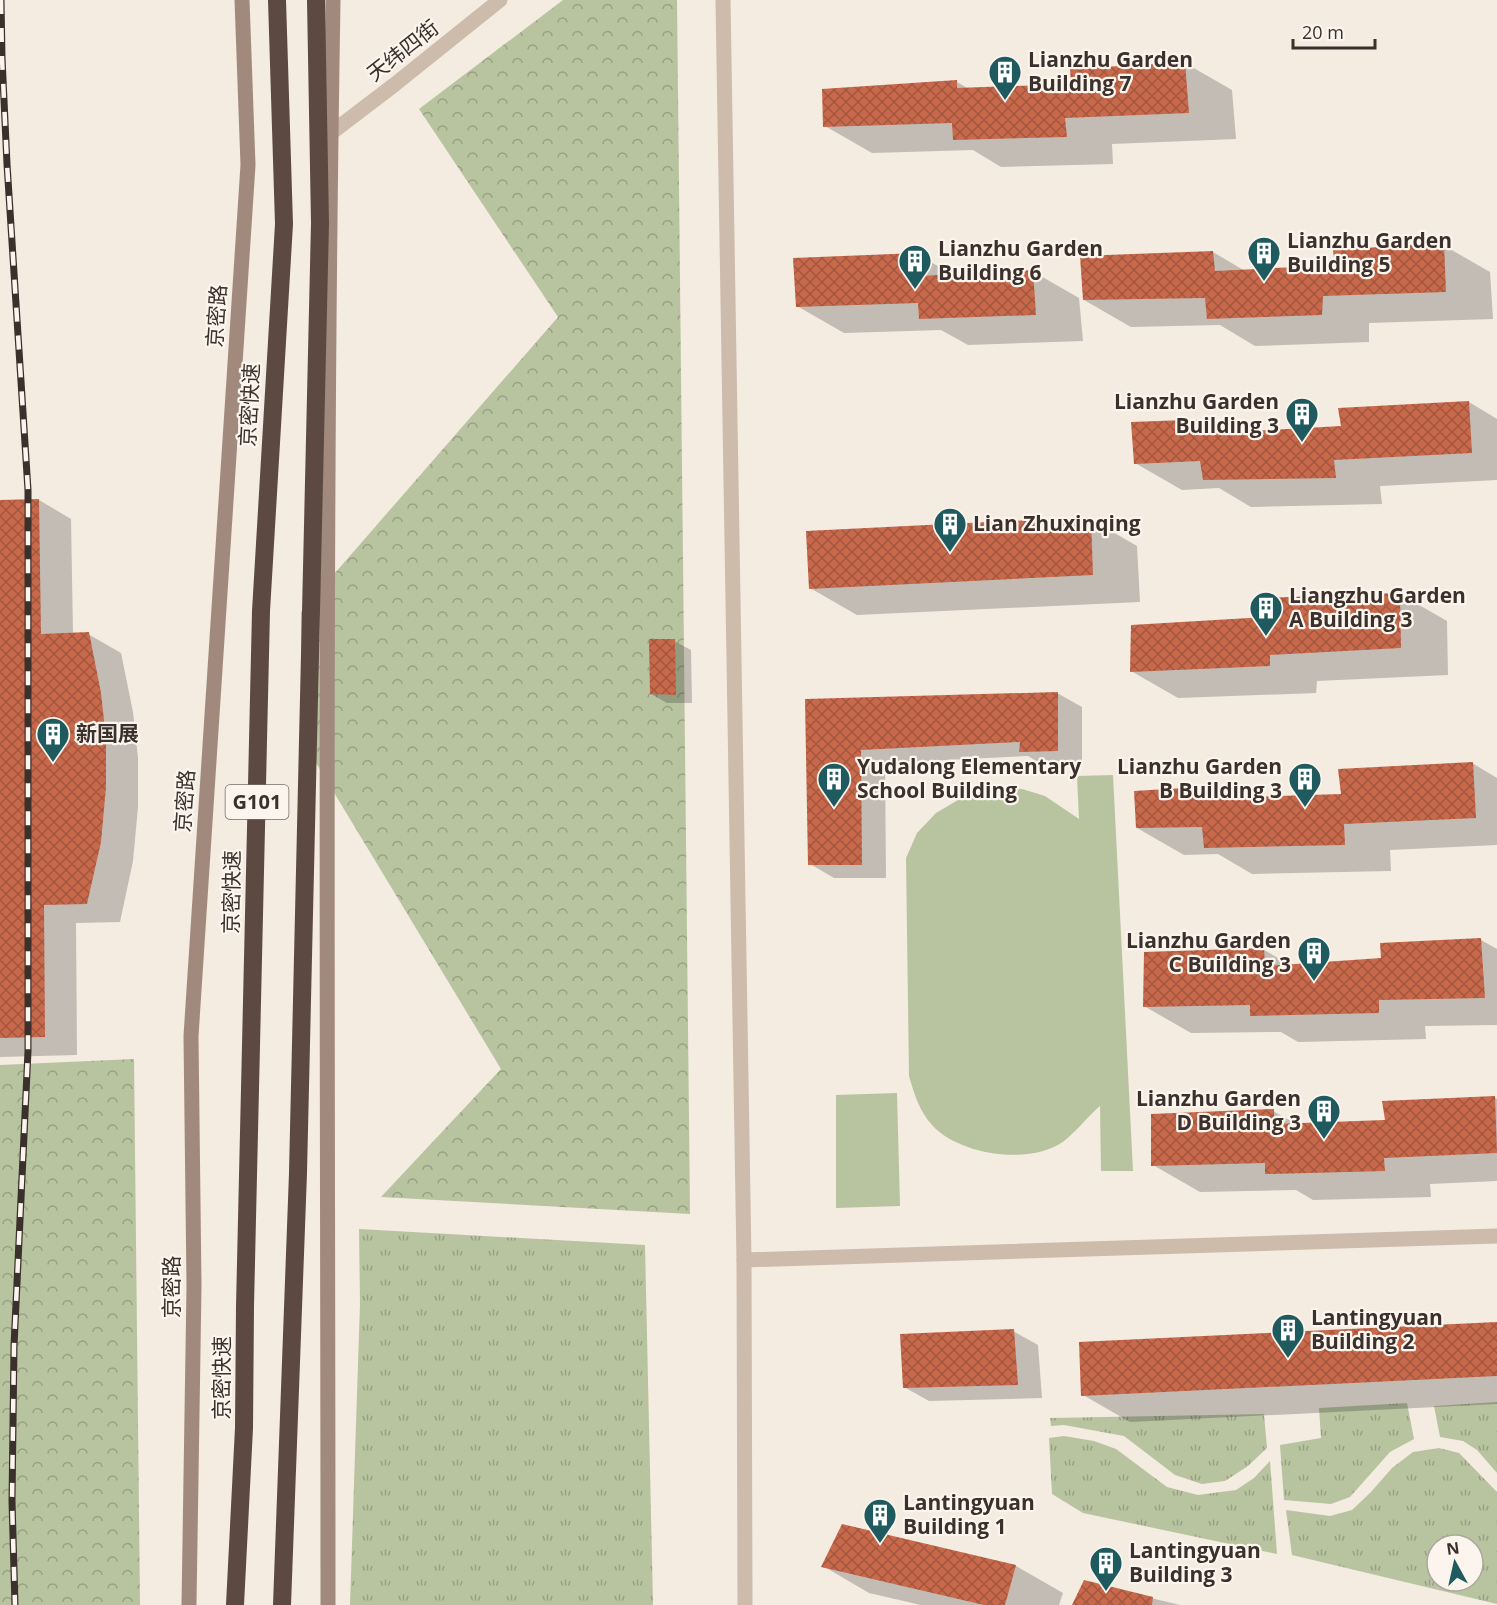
<svg xmlns="http://www.w3.org/2000/svg" width="1497" height="1605" viewBox="0 0 1497 1605" font-family="'Open Sans','Noto Sans SC',sans-serif">
<style>
.grass{fill:url(#grass-tufts);fill-rule:evenodd}
.forest{fill:url(#forest-crowns)}
.pitch{fill:#b8c4a0}
.shadow{fill:#0003}
.building{fill:url(#building-cross-hatch)}
.lines{fill:none;stroke-linecap:round;stroke-linejoin:round}
.street{stroke:#cdbbac;stroke-width:15}
.secondary{stroke:#a18a7d;stroke-width:15}
.highway{stroke:#5c4a42;stroke-width:18}
.rail-casing{stroke:#3b302b;stroke-width:7}
.rail{stroke:#fbf5ee;stroke-width:4.5;stroke-dasharray:14;stroke-linecap:butt}
.labels{text-anchor:middle;stroke-width:4.5;stroke-linejoin:round;paint-order:stroke}
.shield{fill:#fbf5ee;stroke:#756b66;stroke-width:1.5}
.shield-label{font-size:20px;font-weight:bold;fill:#3b302b}
.street-label{font-size:21px;fill:#3b302b;stroke:#fbf5ee}
.poi-label{font-size:21px;font-weight:bold;fill:#3b302b;stroke:#fbf5ee;text-anchor:start}
</style>
<defs>
<pattern id="grass-tufts" width="24" height="20" patternUnits="userSpaceOnUse" patternTransform="scale(1.5)"><rect width="24" height="20" fill="#b8c4a0"/><path d="M3 7l-1-3M5 7V3M7 7l1-3M15 17l-1-3M17 17v-4M19 17l1-3" fill="none" stroke="#97a083"/></pattern>
<pattern id="forest-crowns" width="20" height="18" patternUnits="userSpaceOnUse" patternTransform="scale(1.5)"><rect width="20" height="18" fill="#b8c4a0"/><path d="M2 6a3 3 0 1 1 6 0M12 15a3 3 0 1 1 6 0" fill="none" stroke="#97a083"/></pattern>
<pattern id="building-cross-hatch" width="8" height="8" patternUnits="userSpaceOnUse" patternTransform="scale(1.5)"><rect width="8" height="8" fill="#c8694b"/><path d="M0 0l8 8M0 8l8-8" fill="none" stroke="#a4573f"/></pattern>
</defs>
<rect width="100%" height="100%" fill="#f4ebe1"/>
<!-- grass -->
<g class="grass">
<polygon points="359,1229 645,1245 653,1605 350,1605 360,1304"/>
<polygon points="1497,1402 1497,1473 1477,1450 1463,1441 1440,1437 1434,1406"/>
<polygon points="1407,1403 1414,1439 1390,1452 1350,1497 1331,1504 1284,1500 1280,1445 1321,1438 1319,1408"/>
<polygon points="1264,1414 1267,1448 1248,1466 1225,1481 1202,1484 1175,1475 1124,1436 1064,1425 1051,1426 1050,1418"/>
<polygon points="1064,1436 1094,1441 1116,1449 1167,1487 1198,1495 1236,1490 1254,1478 1270,1461 1277,1554 1083,1513 1052,1494 1049,1438"/>
<path d="M1439,1448L1459,1453L1497,1492V1604L1292,1555L1286,1510L1330,1516L1352,1510L1371,1492L1392,1468L1413,1452ZM1437,1545H1473V1581H1437Z"/>
</g>
<!-- forest -->
<g class="forest">
<polygon points="563,0 677,0 690,1214 381,1197 501,1069 301,738 301,612 558,317 419,109"/>
<polygon points="134,1059 140,1605 0,1605 0,1065"/>
</g>
<!-- pitch -->
<g class="pitch">
<path d="M1113,775L1133,1171H1101L1100,1106C1087,1117 1077,1131 1064,1141C1030,1166 959,1155 932,1125C919,1111 914,1093 909,1076L906,858L917,833L936,813L963,797L995,787L1022,789L1045,796L1079,819L1077,776Z"/>
<polygon points="897,1093 900,1206 836,1208 836,1095"/>
</g>
<!-- shadow -->
<g class="shadow">
<polygon points="1185,63 1232,90 1236,139 1112,144 1113,164 1001,167 973,150 872,153 825,126 957,82 969,89 1073,85"/>
<polygon points="1443,245 1490,272 1493,319 1369,323 1369,342 1255,346 1220,325 1131,327 1084,300 1213,252 1245,271 1337,267"/>
<polygon points="918,255 954,275 1032,271 1079,298 1083,341 968,345 941,330 844,333 797,306"/>
<polygon points="1469,402 1497,419 1497,480 1380,486 1382,504 1251,507 1219,488 1182,490 1135,463 1213,420 1235,433 1342,428"/>
<polygon points="39,500 71,519 73,634 88,634 121,653 133,712 138,758 138,807 133,861 120,922 76,923 77,1055 0,1057 0,502"/>
<polygon points="1090,519 1137,546 1140,602 857,615 810,588"/>
<polygon points="1400,594 1447,621 1448,675 1317,681 1316,693 1178,698 1131,671 1268,618 1267,599"/>
<polygon points="674,641 691,650 692,703 667,703 651,694"/>
<polygon points="1057,693 1082,707 1082,764 1045,766 1028,756 885,763 886,878 834,878 810,864 807,700"/>
<polygon points="1472,763 1497,778 1497,845 1390,850 1391,871 1252,874 1218,854 1184,855 1137,828 1216,788 1235,799 1343,796"/>
<polygon points="1481,940 1497,949 1497,1025 1425,1026 1426,1039 1298,1042 1281,1032 1191,1033 1144,1006 1264,950 1292,966 1383,960"/>
<polygon points="1495,1098 1497,1099 1497,1181 1430,1184 1431,1197 1313,1200 1296,1190 1200,1192 1153,1165 1273,1111 1298,1125 1387,1121"/>
<polygon points="1497,1324 1497,1404 1130,1422 1083,1395"/>
<polygon points="1013,1331 1038,1345 1042,1398 929,1401 904,1387"/>
<polygon points="843,1526 1016,1566 1063,1593 1059,1605 921,1605 869,1593 823,1566"/>
<polygon points="1085,1582 1180,1605 1073,1605"/>
</g>
<!-- building -->
<g class="building">
<polygon points="1185,62 1189,113 1065,118 1067,137 953,140 952,123 823,127 822,89 957,80 957,88 1071,84 1070,69"/>
<polygon points="1444,243 1446,292 1323,296 1322,315 1207,319 1205,298 1083,300 1080,256 1213,251 1215,271 1335,265 1333,250"/>
<polygon points="918,253 920,276 1033,270 1036,315 919,319 918,303 796,307 793,258"/>
<polygon points="1469,401 1472,453 1334,460 1336,478 1203,480 1200,461 1134,464 1131,422 1213,419 1216,433 1341,426 1338,408"/>
<polygon points="39,499 41,634 89,632 101,693 106,739 106,787 101,842 87,904 44,905 45,1037 0,1038 0,500"/>
<polygon points="1091,517 1093,575 809,589 806,531"/>
<polygon points="1400,593 1401,648 1270,655 1270,666 1130,672 1131,625 1266,617 1265,598"/>
<polygon points="649,639 675,639 676,695 650,694"/>
<polygon points="1058,692 1058,751 1019,752 1020,742 861,750 862,865 808,865 805,699"/>
<polygon points="1473,762 1476,818 1344,824 1345,845 1204,848 1202,827 1136,828 1134,791 1216,786 1215,798 1341,794 1338,769"/>
<polygon points="1481,938 1485,998 1379,1000 1379,1013 1250,1016 1250,1005 1143,1007 1144,952 1264,948 1265,966 1381,958 1380,943"/>
<polygon points="1495,1096 1497,1153 1384,1158 1385,1171 1265,1174 1265,1163 1151,1166 1151,1114 1274,1109 1274,1124 1385,1120 1382,1101"/>
<polygon points="1497,1322 1497,1376 1081,1396 1079,1342"/>
<polygon points="1014,1329 1018,1385 903,1388 900,1334"/>
<polygon points="842,1524 1016,1565 1005,1605 984,1605 821,1567"/>
<polygon points="1084,1580 1153,1597 1152,1605 1072,1605"/>
</g>
<g class="lines">
<!-- street -->
<g class="street">
<polyline points="723,0 744,1260 745,1605"/>
<polyline points="331,133 394,85 500,0"/>
<polyline points="744,1260 1497,1236"/>
</g>
<!-- secondary -->
<g class="secondary">
<polyline points="189,1605 194,1286 191,1036 248,165 242,0"/>
<path d="M328,1605C328,1070 324,535 333,0"/>
</g>
<!-- highway -->
<g class="highway">
<polyline points="235,1605 244,1428 245,1306 261,611 284,224 277,0"/>
<polyline points="282,1605 298,1173 320,223 316,0"/>
</g>
<defs>
<polyline id="rail" points="1,0 2,58 7,164 28,490 28,1051 14,1346 12,1501 15,1605"/>
</defs>
<!-- rail casing -->
<use href="#rail" class="rail-casing"/>
<!-- rail -->
<use href="#rail" class="rail"/>
</g>
<!-- icons -->
<defs>
<symbol id="building-pin" viewBox="-11 -11 22 30"><path d="M0 17L-7.5 6A9.5 9.5 0 1 1 7.5 6Z" fill="#1f5a5e" stroke="#fbf5ee"/><path d="M-4-6H4V6H1V3H-1V6H-4ZM-2.5-4.3h1.7v1.8h-1.7ZM.8-4.3h1.7v1.8H.8ZM-2.5-1h1.7V.8h-1.7ZM.8-1h1.7V.8H.8Z" fill="#fff"/></symbol>
</defs>
<g fill-rule="evenodd">
<use href="#building-pin" x="986" y="53" width="38" height="52"/>
<use href="#building-pin" x="1245" y="234" width="38" height="52"/>
<use href="#building-pin" x="896" y="242" width="38" height="52"/>
<use href="#building-pin" x="1283" y="395" width="38" height="52"/>
<use href="#building-pin" x="931" y="505" width="38" height="52"/>
<use href="#building-pin" x="1247" y="589" width="38" height="52"/>
<use href="#building-pin" x="34" y="715" width="38" height="52"/>
<use href="#building-pin" x="815" y="760" width="38" height="52"/>
<use href="#building-pin" x="1286" y="760" width="38" height="52"/>
<use href="#building-pin" x="1295" y="934" width="38" height="52"/>
<use href="#building-pin" x="1305" y="1092" width="38" height="52"/>
<use href="#building-pin" x="1269" y="1311" width="38" height="52"/>
<use href="#building-pin" x="861" y="1496" width="38" height="52"/>
<use href="#building-pin" x="1087" y="1544" width="38" height="52"/>
</g>
<g class="labels">
<!-- shield labels -->
<rect class="shield" x="225.5" y="785" width="63" height="34" rx="4.5"/>
<g class="shield-label">
<text x="257" y="809">G101</text>
</g>
<!-- street labels -->
<g class="street-label">
<text transform="translate(403 51) rotate(-38)" y="7">天纬四街</text>
<text transform="translate(217 316) rotate(-86)" y="7">京密路</text>
<text transform="translate(250 405) rotate(-87)" y="7">京密快速</text>
<text transform="translate(185 801) rotate(-86)" y="7">京密路</text>
<text transform="translate(232 892) rotate(-89)" y="7">京密快速</text>
<text transform="translate(172 1287) rotate(-90)" y="7">京密路</text>
<text transform="translate(222 1378) rotate(-90)" y="7">京密快速</text>
</g>
<!-- poi labels -->
<g class="poi-label">
<text x="1028" y="67">Lianzhu Garden<tspan x="1028" dy="24">Building 7</tspan></text>
<text x="1287" y="248">Lianzhu Garden<tspan x="1287" dy="24">Building 5</tspan></text>
<text x="938" y="256">Lianzhu Garden<tspan x="938" dy="24">Building 6</tspan></text>
<text x="1279" y="409" text-anchor="end">Lianzhu Garden<tspan x="1279" dy="24">Building 3</tspan></text>
<text x="973" y="531">Lian Zhuxinqing</text>
<text x="1289" y="603">Liangzhu Garden<tspan x="1289" dy="24">A Building 3</tspan></text>
<text x="76" y="741">新国展</text>
<text x="857" y="774">Yudalong Elementary<tspan x="857" dy="24">School Building</tspan></text>
<text x="1282" y="774" text-anchor="end">Lianzhu Garden<tspan x="1282" dy="24">B Building 3</tspan></text>
<text x="1291" y="948" text-anchor="end">Lianzhu Garden<tspan x="1291" dy="24">C Building 3</tspan></text>
<text x="1301" y="1106" text-anchor="end">Lianzhu Garden<tspan x="1301" dy="24">D Building 3</tspan></text>
<text x="1311" y="1325">Lantingyuan<tspan x="1311" dy="24">Building 2</tspan></text>
<text x="903" y="1510">Lantingyuan<tspan x="903" dy="24">Building 1</tspan></text>
<text x="1129" y="1558">Lantingyuan<tspan x="1129" dy="24">Building 3</tspan></text>
</g>
</g>
<!-- north arrow -->
<g transform="translate(1455 1563) rotate(352)"><circle r="28" fill="#fbf5ee" stroke="#aea6a0" stroke-width="1.5"/>
<path d="M0-4.5L10 22L0 15L-10 22Z" fill="#1f5a5e"/>
<text y="-9" font-size="16" font-weight="bold" text-anchor="middle" fill="#3b302b">N</text>
</g>
<!-- scale -->
<path d="M1293 39v9h82v-9" fill="none" stroke="#3b302b" stroke-width="3"/>
<text x="1302" y="39" font-size="18" fill="#3b302b" stroke="#fbf5ee" stroke-width="4.5" paint-order="stroke">20 m</text>
</svg>
